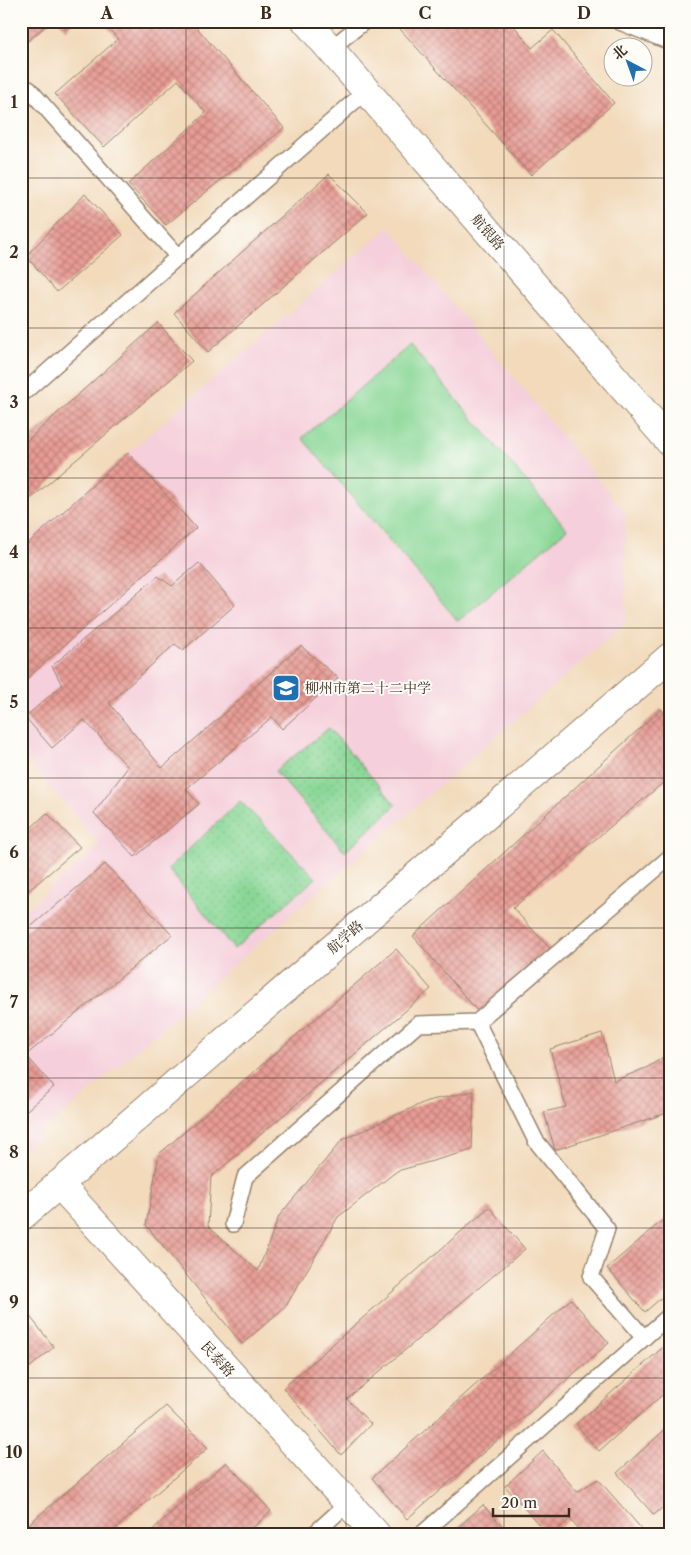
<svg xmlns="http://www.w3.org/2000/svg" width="691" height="1555" viewBox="0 0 691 1555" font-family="'Libre Caslon Text','Noto Serif SC',serif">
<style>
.built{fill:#f5cfdb}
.green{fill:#89d796;stroke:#62805a}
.park{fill:url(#park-dots);stroke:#62805a}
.building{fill:url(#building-cross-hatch)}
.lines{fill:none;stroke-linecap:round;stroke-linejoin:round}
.lane-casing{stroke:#96826c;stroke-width:18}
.street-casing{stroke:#96826c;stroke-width:30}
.secondary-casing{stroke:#96826c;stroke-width:30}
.lane{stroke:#fff;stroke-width:15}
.street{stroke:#fff;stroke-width:28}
.secondary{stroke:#fff;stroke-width:28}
.grid{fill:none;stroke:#3b2a1e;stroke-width:1;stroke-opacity:0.55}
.labels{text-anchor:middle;stroke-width:4;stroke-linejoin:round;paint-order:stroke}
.street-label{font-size:14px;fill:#3b2a1e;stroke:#fdfcf7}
.poi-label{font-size:14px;fill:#3b2a1e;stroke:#fdfcf7;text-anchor:start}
.neatline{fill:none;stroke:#3b2a1e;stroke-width:2}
.grid-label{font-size:16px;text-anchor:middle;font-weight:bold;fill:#3b2a1e}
</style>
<defs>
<pattern id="park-dots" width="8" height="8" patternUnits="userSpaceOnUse" patternTransform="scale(1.25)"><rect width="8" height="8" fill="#89d796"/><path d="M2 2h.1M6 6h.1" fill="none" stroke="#77b981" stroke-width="1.8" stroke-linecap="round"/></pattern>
<pattern id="building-cross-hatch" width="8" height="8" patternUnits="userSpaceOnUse" patternTransform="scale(1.25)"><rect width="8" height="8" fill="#e89c95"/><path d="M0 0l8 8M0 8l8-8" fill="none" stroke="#bd7f79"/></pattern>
</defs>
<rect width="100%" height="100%" fill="#fdfcf7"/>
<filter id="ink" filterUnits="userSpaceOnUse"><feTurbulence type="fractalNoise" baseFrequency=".02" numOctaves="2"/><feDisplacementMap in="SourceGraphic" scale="10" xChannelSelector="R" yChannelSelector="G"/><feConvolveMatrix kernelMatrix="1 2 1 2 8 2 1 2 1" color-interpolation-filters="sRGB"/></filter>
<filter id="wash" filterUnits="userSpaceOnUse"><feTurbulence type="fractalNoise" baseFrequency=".0096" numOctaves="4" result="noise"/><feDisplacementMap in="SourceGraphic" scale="20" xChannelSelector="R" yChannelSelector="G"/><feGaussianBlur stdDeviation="1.12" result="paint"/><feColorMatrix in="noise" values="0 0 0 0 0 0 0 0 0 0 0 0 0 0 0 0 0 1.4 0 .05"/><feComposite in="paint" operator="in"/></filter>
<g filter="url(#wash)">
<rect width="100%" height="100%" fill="#f2dabb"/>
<!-- built -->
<polygon class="built" points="389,227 625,512 626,623 21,1151 21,914 100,845 21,752 21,546"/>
<!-- green -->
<polygon class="green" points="410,345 567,529 458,621 302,438"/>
<!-- park -->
<g class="park">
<polygon points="329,728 396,805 345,852 275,771"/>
<polygon points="240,801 316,878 234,949 168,869"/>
</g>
<g id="blocks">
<!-- building -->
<g class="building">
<polygon points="21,21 51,21 21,47"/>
<polygon points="58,21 75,21 66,30"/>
<polygon points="102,21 191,21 284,128 166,225 128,184 206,113 178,80 104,147 55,94 118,39"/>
<polygon points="409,21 510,21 532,48 553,30 614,103 531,175 400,29"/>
<polygon points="329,174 368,213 208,352 174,313"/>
<polygon points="85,194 123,235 57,292 26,256"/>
<polygon points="158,323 192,361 29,500 21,493 21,446"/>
<polygon points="128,453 196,528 21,684 21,550"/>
<polygon points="199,563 235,605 183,650 175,644 109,703 162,768 301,646 338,678 282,729 272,717 186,789 199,804 135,857 94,813 128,767 84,720 52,748 25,717 62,685 52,666 158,576 172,586"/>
<polygon points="661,709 670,718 670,777 513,908 552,951 480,1014 413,936"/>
<polygon points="47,813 80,847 21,897 21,837"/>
<polygon points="105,864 172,935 26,1055 54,1087 21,1115 21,935"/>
<polygon points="396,949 431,989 211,1177 208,1226 258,1271 279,1216 342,1140 427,1101 474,1091 472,1150 397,1171 338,1217 286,1306 242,1344 146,1225 159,1154"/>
<polygon points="602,1033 614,1081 648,1067 670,1053 670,1112 555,1150 544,1112 566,1107 550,1049"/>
<polygon points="489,1207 525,1249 347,1399 371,1424 341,1455 283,1388"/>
<polygon points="670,1214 670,1290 645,1312 607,1268"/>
<polygon points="571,1299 609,1343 407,1519 372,1478"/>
<polygon points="21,1305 54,1347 21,1375"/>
<polygon points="670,1341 670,1388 599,1451 576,1424"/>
<polygon points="166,1406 208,1448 110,1534 21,1534 21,1531"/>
<polygon points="670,1425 670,1501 654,1515 617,1473"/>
<polygon points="543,1451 577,1492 598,1479 646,1534 582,1534 570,1519 553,1534 547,1534 505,1486"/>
<polygon points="226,1462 271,1511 246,1534 148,1534"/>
<polygon points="483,1505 510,1534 450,1534"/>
</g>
</g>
</g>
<g filter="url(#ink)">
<use href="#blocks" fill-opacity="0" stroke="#96826c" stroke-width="1"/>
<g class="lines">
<defs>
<g id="lane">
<polyline points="617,21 670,42"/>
<polyline points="330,49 365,21"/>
<polyline points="21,89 29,89 178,257"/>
<polyline points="21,395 366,91"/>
<polyline points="477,1022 536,1141 607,1229 591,1277 644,1338"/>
<polyline points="233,1224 245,1177 418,1024 477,1022 670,857"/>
<polyline points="314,1534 348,1503"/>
<polyline points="422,1534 670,1315"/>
</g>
<polyline id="street" points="21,1217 670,657"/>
<g id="secondary">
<polyline points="306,21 670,442"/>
<polyline points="59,1184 376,1534"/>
</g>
</defs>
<!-- lane casing -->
<use href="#lane" class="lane-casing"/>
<!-- street casing -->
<use href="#street" class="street-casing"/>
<!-- secondary casing -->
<use href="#secondary" class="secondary-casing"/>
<!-- lane -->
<use href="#lane" class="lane"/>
<!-- street -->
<use href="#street" class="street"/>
<!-- secondary -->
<use href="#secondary" class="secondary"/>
</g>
</g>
<!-- grid -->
<path class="grid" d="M186,21V1534M346,21V1534M504,21V1534M21,178H670M21,328H670M21,478H670M21,628H670M21,778H670M21,928H670M21,1078H670M21,1228H670M21,1378H670"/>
<!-- icons -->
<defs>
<symbol id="school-square" viewBox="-11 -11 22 22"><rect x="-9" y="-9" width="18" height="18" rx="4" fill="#1f6fb2" stroke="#fdfcf7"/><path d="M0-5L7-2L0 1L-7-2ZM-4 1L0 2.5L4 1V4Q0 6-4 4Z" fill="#fff"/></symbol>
</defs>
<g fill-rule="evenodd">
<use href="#school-square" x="270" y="672" width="32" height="32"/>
</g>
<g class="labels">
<!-- street labels -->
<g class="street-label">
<text transform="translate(488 232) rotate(49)" y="5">航银路</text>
<text transform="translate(345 937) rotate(-41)" y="5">航学路</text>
<text transform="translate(218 1359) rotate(48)" y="5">民泰路</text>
</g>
<!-- poi labels -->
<g class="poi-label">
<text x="305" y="693">柳州市第二十二中学</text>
</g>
</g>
<!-- margin -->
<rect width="691" height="1555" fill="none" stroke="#fdfcf7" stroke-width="55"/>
<!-- north arrow -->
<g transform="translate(628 62) rotate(319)"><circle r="24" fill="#fdfcf7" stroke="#afa8a0"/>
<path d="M0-4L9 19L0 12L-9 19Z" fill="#1f6fb2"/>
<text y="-8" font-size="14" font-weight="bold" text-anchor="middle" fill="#3b2a1e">北</text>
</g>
<!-- scale -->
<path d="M493 1508v8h76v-8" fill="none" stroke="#3b2a1e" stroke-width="2.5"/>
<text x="501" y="1508" font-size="15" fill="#3b2a1e" stroke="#fdfcf7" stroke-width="4" paint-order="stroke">20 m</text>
<rect x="28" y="28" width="636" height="1500" class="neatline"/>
<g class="grid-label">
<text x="107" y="19">A</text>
<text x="266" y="19">B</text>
<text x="425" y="19">C</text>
<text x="584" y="19">D</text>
<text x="14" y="108">1</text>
<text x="14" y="258">2</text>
<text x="14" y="408">3</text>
<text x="14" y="558">4</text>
<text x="14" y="708">5</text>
<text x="14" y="858">6</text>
<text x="14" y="1008">7</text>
<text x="14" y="1158">8</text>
<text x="14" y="1308">9</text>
<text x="14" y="1458">10</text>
</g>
</svg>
